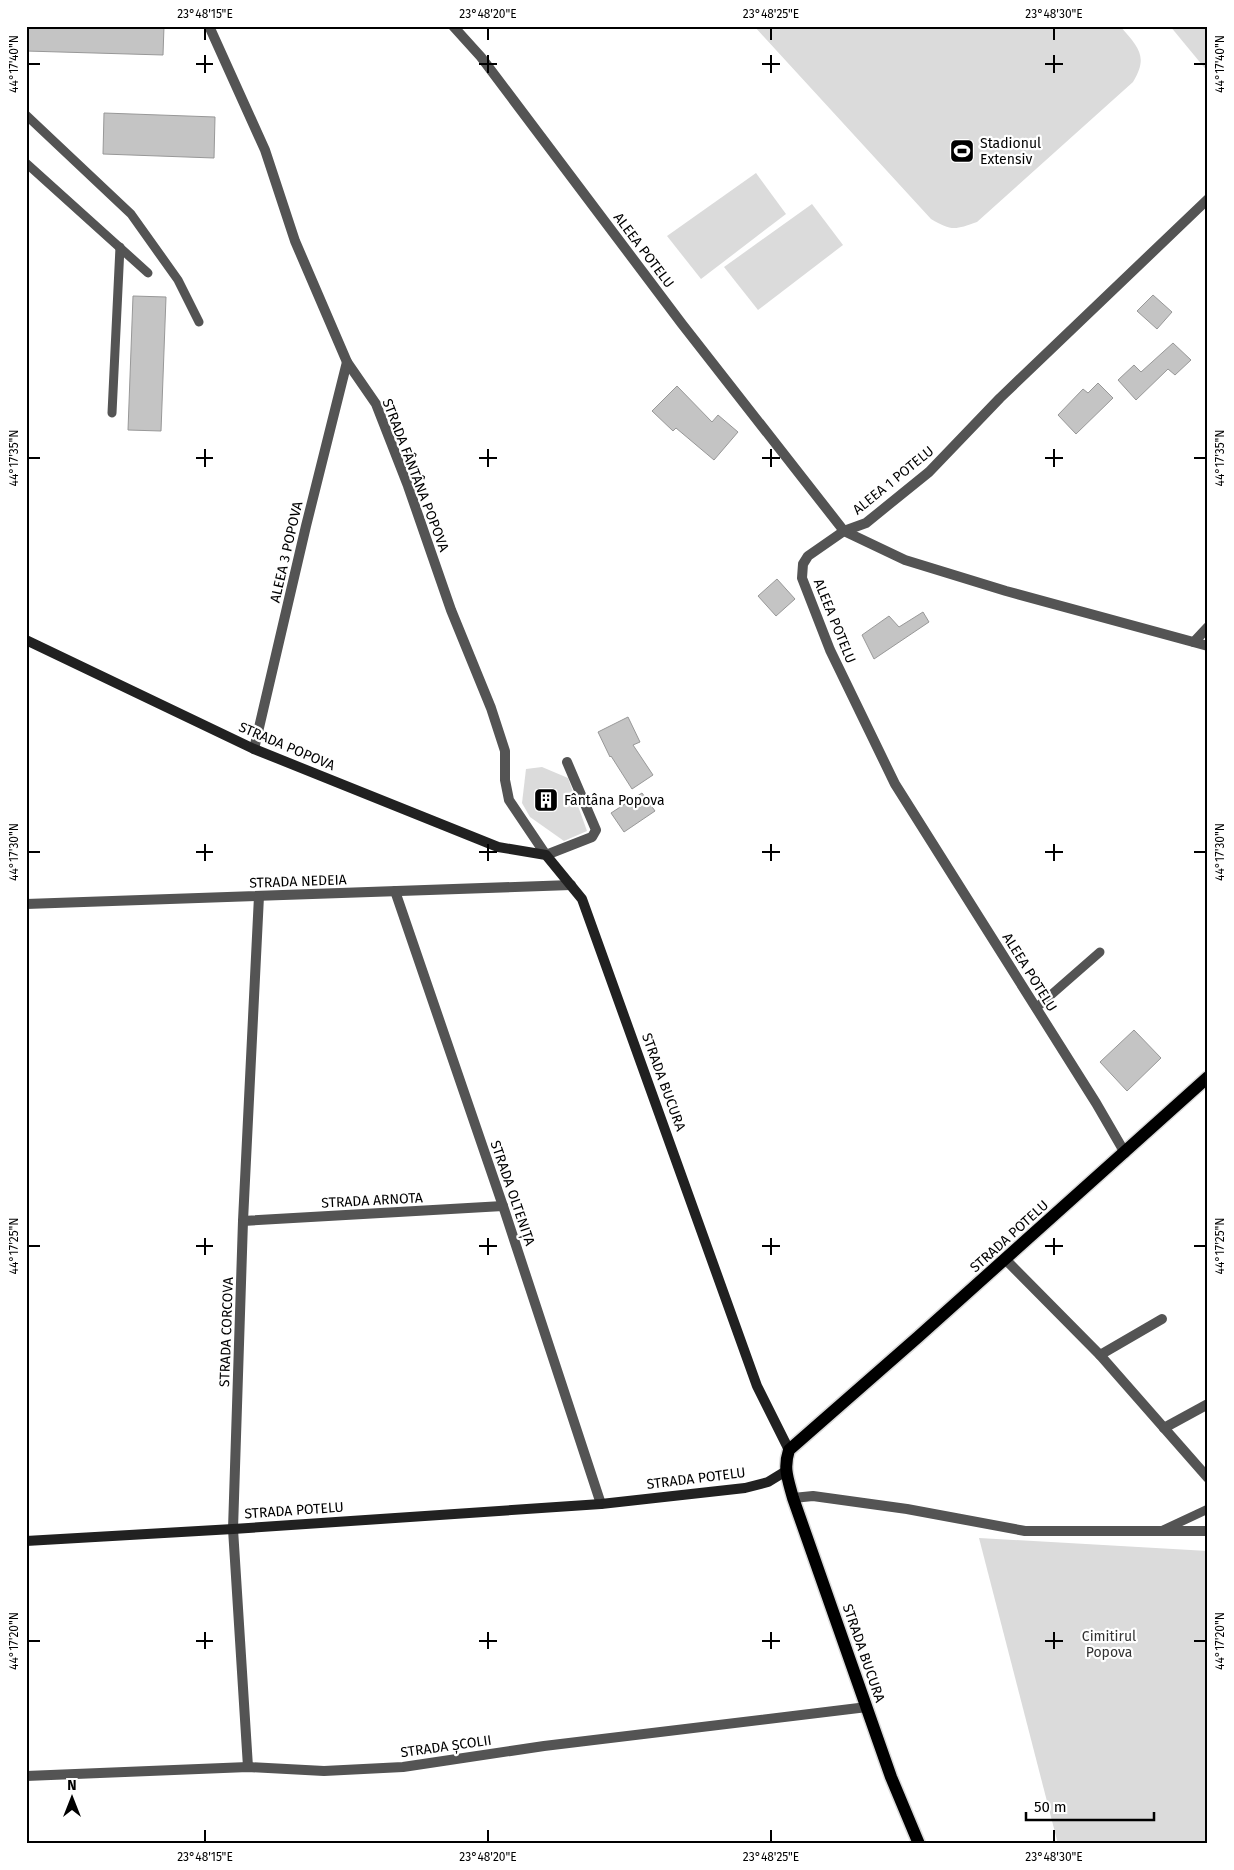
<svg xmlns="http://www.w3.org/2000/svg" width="1234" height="1870" viewBox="0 0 1234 1870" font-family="'Fira Sans',sans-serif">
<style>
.green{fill:#dbdbdb}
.building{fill:#c4c4c4;stroke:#989898}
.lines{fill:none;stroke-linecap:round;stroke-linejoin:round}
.primary-casing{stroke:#dbdbdb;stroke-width:15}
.lane{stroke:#545454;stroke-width:9}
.street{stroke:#545454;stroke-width:10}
.secondary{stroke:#212121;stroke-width:10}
.primary{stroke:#000;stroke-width:12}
.ticks{fill:none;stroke:#000;stroke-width:2}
.labels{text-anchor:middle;stroke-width:4.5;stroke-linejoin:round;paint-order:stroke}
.poi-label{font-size:14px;fill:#000;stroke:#fff;text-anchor:start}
.street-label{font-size:14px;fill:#000;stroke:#fff}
.park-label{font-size:14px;fill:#323232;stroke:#fff}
.neatline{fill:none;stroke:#000;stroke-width:2}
.ticks-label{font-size:12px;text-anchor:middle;fill:#000}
</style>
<rect width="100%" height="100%" fill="#fff"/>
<!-- green -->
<g class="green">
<path d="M754,26H1120C1138,47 1149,56 1133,82L977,222C955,230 951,231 931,219Z"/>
<polygon points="1170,26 1208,26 1208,72"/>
<polygon points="756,173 786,214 701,279 667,236"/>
<polygon points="812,204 843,245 758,310 724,267"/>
<polygon points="542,767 568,778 587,831 564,841 530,817 522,803 526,769"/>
<polygon points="979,1538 1208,1551 1208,1844 1058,1844"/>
</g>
<!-- building -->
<g class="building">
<polygon points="26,26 164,26 163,55 26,51"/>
<polygon points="104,113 215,117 214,158 103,154"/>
<polygon points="1153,295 1172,312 1157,329 1137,311"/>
<polygon points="133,296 166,297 161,431 128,430"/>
<polygon points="1173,343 1191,360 1175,375 1168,369 1136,400 1118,380 1134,365 1141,372"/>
<polygon points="1098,383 1113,398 1076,434 1058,415 1083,389 1088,393"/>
<polygon points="677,386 712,422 718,415 738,432 714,460 676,428 673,431 652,411"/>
<polygon points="777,579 795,599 776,616 758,596"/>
<polygon points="923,612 929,622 874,659 862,635 889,616 899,627"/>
<polygon points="628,717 640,742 633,745 653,775 632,789 611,756 610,757 598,732"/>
<polygon points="551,791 555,806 541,810 536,795"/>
<polygon points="642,793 655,811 624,832 611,813"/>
<polygon points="1134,1030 1161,1058 1127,1091 1100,1062"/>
</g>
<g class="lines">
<defs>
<path id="primary" d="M919,1844L891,1777L793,1498C788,1479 783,1469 789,1450L918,1337L1208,1077"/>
</defs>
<!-- primary casing -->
<use href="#primary" class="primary-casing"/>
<!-- lane -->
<g class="lane">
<polyline points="26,115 131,214 178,280 199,322"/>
<polyline points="26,163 148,273"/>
<polyline points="112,413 120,247"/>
<polyline points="1036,1008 1100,952"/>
<polyline points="1163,1530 1208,1509"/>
</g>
<!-- street -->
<g class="street">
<polyline points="209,26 265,150 295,241 347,362 376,404 408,486 451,610 491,708 505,751 505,780 509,800 546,855 592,837 596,830 567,762"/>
<polyline points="453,26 481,57 682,324 844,531 905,560 1006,591 1208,646"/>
<polyline points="1194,642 1208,627"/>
<polyline points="254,749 306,526 347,362"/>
<polyline points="395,891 503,1206 601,1504"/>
<polyline points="26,904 571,885"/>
<polyline points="1125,1153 1096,1103 895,784 830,650 802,578 803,564 808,556 844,531 866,523 929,472 1000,398 1208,199"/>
<polyline points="243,1221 503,1206"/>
<polyline points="1005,1259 1100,1355 1208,1478"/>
<polyline points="1100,1355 1162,1319"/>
<polyline points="1164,1428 1208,1404"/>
<polyline points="793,1498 813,1496 907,1509 1025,1531 1208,1531"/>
<polyline points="248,1767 233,1529 243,1221 259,896"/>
<polyline points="26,1776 248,1767 324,1771 403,1767 544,1746 867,1707"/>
</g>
<!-- secondary -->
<g class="secondary">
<polyline points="26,640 254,749 498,847 546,855 582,899 757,1386 789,1450"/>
<polyline points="26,1541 233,1529 601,1504 745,1488 768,1482 786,1471"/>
</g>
<!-- primary -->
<use href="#primary" class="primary"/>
</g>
<!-- ticks -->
<path class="ticks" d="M205,28V40M488,28V40M771,28V40M1054,28V40M205,55V73M488,55V73M771,55V73M1054,55V73M28,64H40M196,64H213M479,64H497M762,64H780M1045,64H1063M1194,64H1206M205,449V467M488,449V467M771,449V467M1054,449V467M28,458H40M196,458H213M479,458H497M762,458H780M1045,458H1063M1194,458H1206M205,844V861M488,844V861M771,844V861M1054,844V861M28,852H40M196,852H213M479,852H497M762,852H780M1045,852H1063M1194,852H1206M205,1238V1255M488,1238V1255M771,1238V1255M1054,1238V1255M28,1246H40M196,1246H213M479,1246H497M762,1246H780M1045,1246H1063M1194,1246H1206M205,1632V1649M488,1632V1649M771,1632V1649M1054,1632V1649M28,1641H40M196,1641H213M479,1641H497M762,1641H780M1045,1641H1063M1194,1641H1206M205,1830V1842M488,1830V1842M771,1830V1842M1054,1830V1842"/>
<!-- icons -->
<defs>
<symbol id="stadium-square" viewBox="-11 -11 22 22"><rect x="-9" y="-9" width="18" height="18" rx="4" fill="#000" stroke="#fff"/><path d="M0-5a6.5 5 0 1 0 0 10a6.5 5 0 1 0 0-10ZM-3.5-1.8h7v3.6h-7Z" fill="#fff"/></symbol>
<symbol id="building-square" viewBox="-11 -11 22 22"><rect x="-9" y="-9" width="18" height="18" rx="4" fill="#000" stroke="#fff"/><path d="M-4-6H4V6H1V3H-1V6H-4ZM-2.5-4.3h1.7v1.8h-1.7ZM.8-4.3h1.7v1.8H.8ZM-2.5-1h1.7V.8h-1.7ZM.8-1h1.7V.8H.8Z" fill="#fff"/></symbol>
</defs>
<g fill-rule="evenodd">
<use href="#stadium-square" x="948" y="137" width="28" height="28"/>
<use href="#building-square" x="532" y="786" width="28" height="28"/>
</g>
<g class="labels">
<!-- poi labels -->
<g class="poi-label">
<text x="980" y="148">Stadionul<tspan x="980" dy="16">Extensiv</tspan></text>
<text x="564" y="805">Fântâna Popova</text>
</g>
<!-- street labels -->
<g class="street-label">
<text transform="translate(644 250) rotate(53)" y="5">ALEEA POTELU</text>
<text transform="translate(416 475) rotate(69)" y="5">STRADA FÂNTÂNA POPOVA</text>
<text transform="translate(893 480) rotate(-39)" y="5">ALEEA 1 POTELU</text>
<text transform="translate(286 552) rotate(-77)" y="5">ALEEA 3 POPOVA</text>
<text transform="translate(835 621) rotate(68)" y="5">ALEEA POTELU</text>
<text transform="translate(287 746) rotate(23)" y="5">STRADA POPOVA</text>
<text transform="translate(298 881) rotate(-2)" y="5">STRADA NEDEIA</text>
<text transform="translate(1030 972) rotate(58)" y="5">ALEEA POTELU</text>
<text transform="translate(664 1082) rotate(70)" y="5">STRADA BUCURA</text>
<text transform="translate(513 1193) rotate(71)" y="5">STRADA OLTENIȚA</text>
<text transform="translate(372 1200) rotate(-3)" y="5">STRADA ARNOTA</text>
<text transform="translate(1009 1236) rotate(-42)" y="5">STRADA POTELU</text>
<text transform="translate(226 1332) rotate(-88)" y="5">STRADA CORCOVA</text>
<text transform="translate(696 1478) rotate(-7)" y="5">STRADA POTELU</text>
<text transform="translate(294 1510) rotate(-4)" y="5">STRADA POTELU</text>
<text transform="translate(864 1653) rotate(71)" y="5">STRADA BUCURA</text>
<text transform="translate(446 1746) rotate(-8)" y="5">STRADA ȘCOLII</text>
</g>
<!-- park labels -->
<g class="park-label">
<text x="1109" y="1641">Cimitirul<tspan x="1109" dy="16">Popova</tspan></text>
</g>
</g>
<!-- border -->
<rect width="1234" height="1870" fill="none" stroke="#ffffff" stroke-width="55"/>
<!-- north arrow -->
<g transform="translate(72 1798)" stroke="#ffffff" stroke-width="4" paint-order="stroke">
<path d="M0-4L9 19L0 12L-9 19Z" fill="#000000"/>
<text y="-8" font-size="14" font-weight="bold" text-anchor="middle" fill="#000000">N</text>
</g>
<!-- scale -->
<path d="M1026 1812v8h128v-8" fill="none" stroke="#000000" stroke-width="2.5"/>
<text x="1034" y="1812" font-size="15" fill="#000000" stroke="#ffffff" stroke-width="4" paint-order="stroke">50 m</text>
<rect x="28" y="28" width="1178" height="1814" class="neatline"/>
<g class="ticks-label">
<text x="205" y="18">23°48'15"E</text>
<text x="488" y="18">23°48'20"E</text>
<text x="771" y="18">23°48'25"E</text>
<text x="1054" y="18">23°48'30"E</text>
<text transform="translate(14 64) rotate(-90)" y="4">44°17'40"N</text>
<text transform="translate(1220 64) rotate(-90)" y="4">44°17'40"N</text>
<text transform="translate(14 458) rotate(-90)" y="4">44°17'35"N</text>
<text transform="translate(1220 458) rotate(-90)" y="4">44°17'35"N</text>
<text transform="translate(14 852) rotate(-90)" y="4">44°17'30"N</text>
<text transform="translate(1220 852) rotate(-90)" y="4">44°17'30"N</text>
<text transform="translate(14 1246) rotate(-90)" y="4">44°17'25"N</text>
<text transform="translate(1220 1246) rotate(-90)" y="4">44°17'25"N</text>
<text transform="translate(14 1641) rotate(-90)" y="4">44°17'20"N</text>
<text transform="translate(1220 1641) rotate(-90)" y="4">44°17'20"N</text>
<text x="205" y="1861">23°48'15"E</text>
<text x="488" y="1861">23°48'20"E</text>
<text x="771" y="1861">23°48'25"E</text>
<text x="1054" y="1861">23°48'30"E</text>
</g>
</svg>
